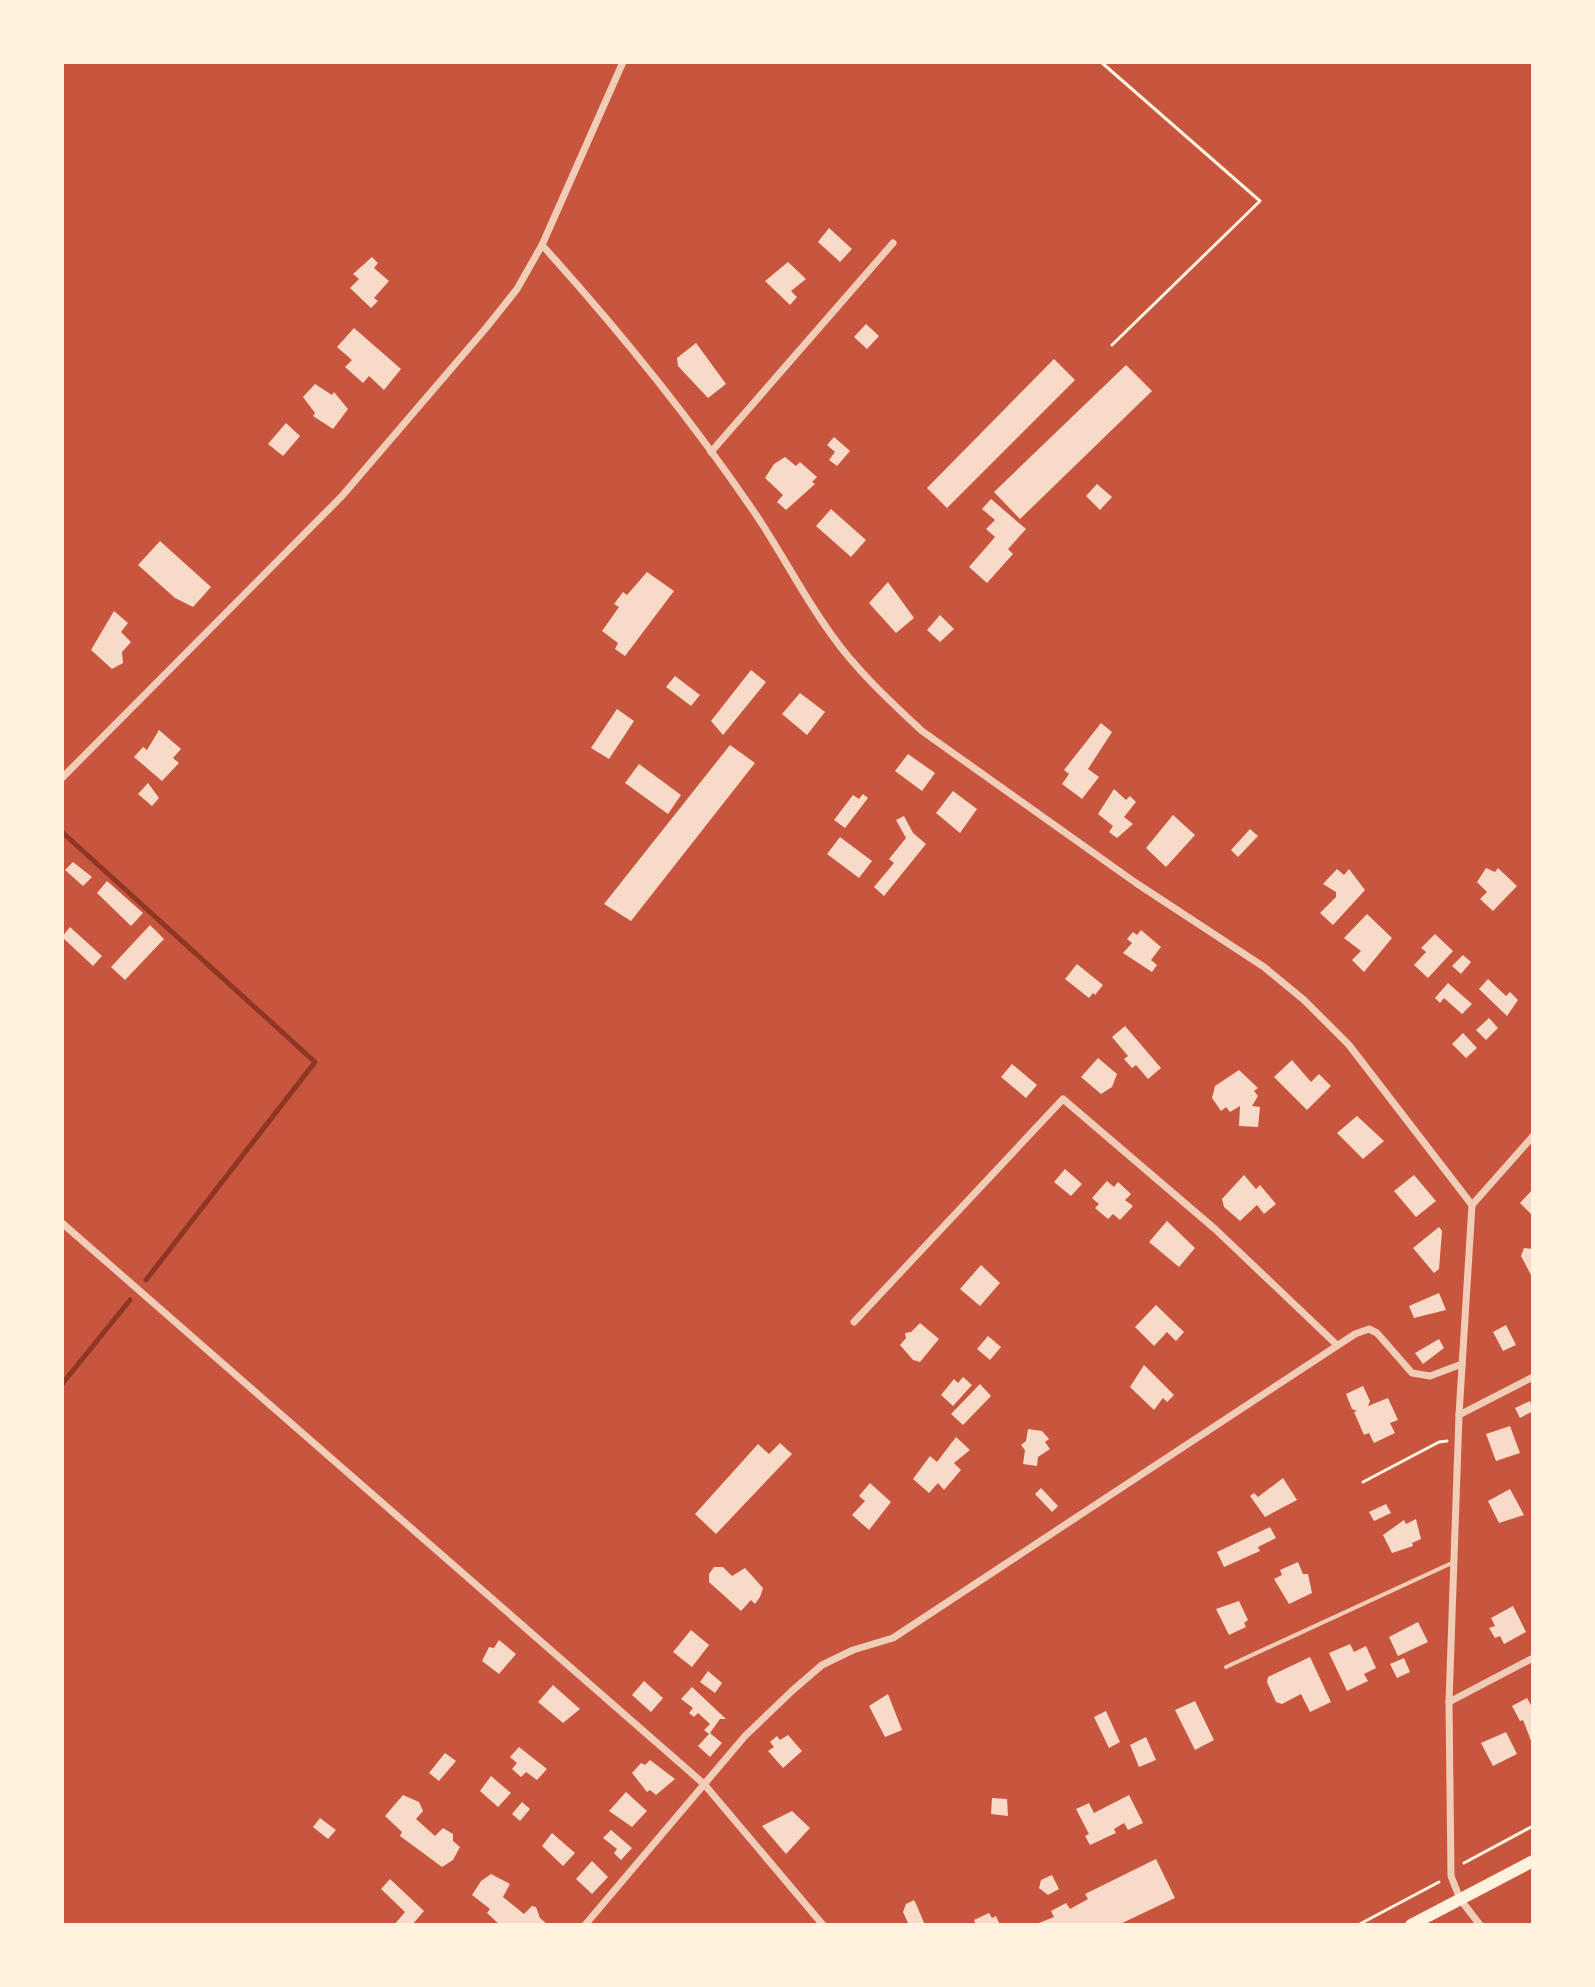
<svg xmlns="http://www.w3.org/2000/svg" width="1595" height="1987" viewBox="0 0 1595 1987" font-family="Mulish,sans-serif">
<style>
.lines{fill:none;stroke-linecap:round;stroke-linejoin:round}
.stream{stroke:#8f3625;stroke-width:5}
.building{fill:#f7dbc8}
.path{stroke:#fff3e0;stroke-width:3}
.service{stroke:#f1ccb7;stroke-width:4}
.minor{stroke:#f1ccb7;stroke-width:7}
.primary{stroke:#fff3e0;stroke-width:12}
</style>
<rect width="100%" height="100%" fill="#c8553d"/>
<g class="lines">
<!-- stream -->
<g class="stream">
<polyline points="62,832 315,1062 146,1280"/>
<polyline points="62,1384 130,1300"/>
</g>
</g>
<!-- building -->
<g class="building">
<polygon points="829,228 852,249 840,262 818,242"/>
<polygon points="372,257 378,263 374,268 389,281 374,298 378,301 371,308 350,288 359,279 353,274"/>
<polygon points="788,262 806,279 791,291 797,297 790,305 765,281"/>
<polygon points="866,324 879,336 867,349 854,337"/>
<polygon points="354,328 401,369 384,390 369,376 363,383 345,367 352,360 337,347"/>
<polygon points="696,343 726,384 708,398 678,366 677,358"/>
<polygon points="1054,359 1075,380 947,508 927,488"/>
<polygon points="1126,365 1152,391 1020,519 994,492"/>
<polygon points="315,384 332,395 334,392 348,409 333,429 313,416 315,413 303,397"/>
<polygon points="286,423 300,436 283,456 268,444"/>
<polygon points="834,437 850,451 837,466 829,460 835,452 827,445"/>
<polygon points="785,457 796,466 800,462 817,477 812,482 815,484 786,510 777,502 783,495 765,478 774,464"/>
<polygon points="1097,484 1112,497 1100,510 1086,496"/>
<polygon points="991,499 1026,529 1008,549 1013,554 987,583 969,567 995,537 986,529 995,520 982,509"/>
<polygon points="831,509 866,540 851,557 816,526"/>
<polygon points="160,541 211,587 193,607 175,598 138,565"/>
<polygon points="647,572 674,591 625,656 615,649 618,643 602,631 619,607 614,604 623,592 627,595"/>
<polygon points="888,582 914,618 896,633 869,603"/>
<polygon points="114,611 128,623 121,632 131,642 122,652 123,663 112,669 91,650"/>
<polygon points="940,615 954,629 940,642 927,630"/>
<polygon points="751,670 766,682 723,735 711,721"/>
<polygon points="675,676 700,695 691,706 666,687"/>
<polygon points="800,693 825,712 807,735 782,714"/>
<polygon points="617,709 634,721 609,759 591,748"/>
<polygon points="1101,723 1112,732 1088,769 1099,777 1082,799 1062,784 1069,774 1064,770"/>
<polygon points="159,730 181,749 173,758 179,763 162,781 134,757 143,747 147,750"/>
<polygon points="730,745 755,763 631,921 604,904"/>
<polygon points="908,754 935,773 922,791 895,771"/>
<polygon points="639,764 681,795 668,814 625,783"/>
<polygon points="148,783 159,798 152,806 138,794"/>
<polygon points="1114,789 1126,800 1130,796 1136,802 1124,817 1133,824 1117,838 1109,832 1113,826 1098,814"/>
<polygon points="953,791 977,809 960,833 936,813"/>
<polygon points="863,794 868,798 845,828 834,820 853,795 859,799"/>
<polygon points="1173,815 1195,835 1166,867 1146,848"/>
<polygon points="904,816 913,833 926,844 884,896 874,887 894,863 889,859 906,838 896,820"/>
<polygon points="1250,829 1258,836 1238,857 1231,850"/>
<polygon points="840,837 872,861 859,878 827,854"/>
<polygon points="73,862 92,877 83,886 65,870"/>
<polygon points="1486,868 1495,872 1498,868 1517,886 1493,911 1480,899 1487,892 1477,882"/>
<polygon points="1337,869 1344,875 1349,869 1365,890 1333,925 1320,913 1336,897 1336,892 1323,884"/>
<polygon points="107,881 143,913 131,926 97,893"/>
<polygon points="1367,914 1392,938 1364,972 1352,960 1361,951 1344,938"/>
<polygon points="150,925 164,939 125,980 111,967"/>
<polygon points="70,927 102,956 93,966 62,937"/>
<polygon points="1141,930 1161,947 1151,960 1157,965 1152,972 1123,953 1132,943 1127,939 1133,932 1137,935"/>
<polygon points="1435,934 1453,951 1428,978 1414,965 1426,952 1421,948"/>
<polygon points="1463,955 1471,962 1461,974 1452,966"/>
<polygon points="1077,964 1103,985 1095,995 1093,993 1089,998 1065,979"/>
<polygon points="1488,979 1506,996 1510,992 1518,1000 1507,1016 1479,989"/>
<polygon points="1448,983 1472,1004 1462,1014 1444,998 1440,1003 1435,998"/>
<polygon points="1489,1018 1498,1028 1486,1040 1476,1030"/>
<polygon points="1125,1026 1161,1068 1148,1079 1136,1065 1132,1068 1124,1059 1128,1056 1112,1037"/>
<polygon points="1463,1033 1477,1048 1466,1058 1452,1044"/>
<polygon points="1098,1058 1117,1074 1112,1087 1101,1094 1081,1077"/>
<polygon points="1292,1060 1311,1082 1319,1074 1331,1086 1307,1110 1274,1077"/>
<polygon points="1012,1064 1037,1085 1026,1098 1001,1077"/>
<polygon points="1239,1070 1258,1088 1254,1091 1258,1096 1252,1106 1260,1107 1258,1127 1239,1126 1240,1106 1230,1112 1226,1107 1221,1111 1212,1098 1215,1086"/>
<polygon points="1357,1116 1384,1141 1363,1159 1337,1133"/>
<polygon points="1065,1169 1082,1184 1071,1196 1054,1182"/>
<polygon points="1244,1175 1256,1189 1260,1185 1276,1204 1264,1214 1257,1205 1240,1221 1224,1207 1222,1199"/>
<polygon points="1414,1175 1436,1201 1416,1217 1394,1191"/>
<polygon points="1107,1181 1114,1187 1118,1182 1131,1194 1125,1200 1133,1206 1120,1220 1113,1214 1108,1219 1095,1208 1099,1204 1092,1198"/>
<polygon points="1533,1189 1533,1216 1520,1203"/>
<polygon points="1167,1221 1195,1248 1179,1267 1149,1242"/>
<polygon points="1439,1227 1442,1231 1439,1269 1434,1273 1413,1248"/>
<polygon points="1524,1248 1533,1249 1533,1279 1521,1256"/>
<polygon points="981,1265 1000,1283 980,1306 960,1289"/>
<polygon points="1439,1293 1446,1310 1414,1318 1409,1306"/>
<polygon points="1156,1305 1184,1332 1176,1341 1167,1332 1154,1346 1135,1327"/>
<polygon points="920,1323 939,1339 920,1362 913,1360 900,1345 906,1338 905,1333 911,1332"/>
<polygon points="1506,1325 1516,1345 1503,1351 1493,1332"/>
<polygon points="988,1336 1001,1347 990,1360 977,1349"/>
<polygon points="1439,1339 1444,1348 1423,1364 1415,1353"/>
<polygon points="1144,1365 1174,1395 1167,1402 1163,1398 1154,1410 1130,1387"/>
<polygon points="963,1377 972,1385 953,1406 941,1395 954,1379 958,1383"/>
<polygon points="980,1384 991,1396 963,1425 951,1414"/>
<polygon points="1363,1386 1370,1401 1368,1406 1388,1398 1398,1420 1390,1423 1395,1433 1374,1443 1369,1433 1364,1435 1354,1412 1357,1411 1352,1409 1346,1394"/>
<polygon points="1530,1401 1533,1411 1520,1418 1515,1408"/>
<polygon points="1510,1426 1520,1453 1496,1461 1486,1434"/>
<polygon points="1028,1429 1042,1431 1049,1439 1045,1442 1050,1449 1038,1457 1037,1466 1023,1464 1025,1450 1021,1445 1026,1441"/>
<polygon points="956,1437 970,1450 954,1463 961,1470 944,1490 938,1483 929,1493 913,1479 930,1456 937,1462"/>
<polygon points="780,1443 792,1454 716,1534 695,1514 758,1444 769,1454"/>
<polygon points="1283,1478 1297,1500 1265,1517 1250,1496 1254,1493 1258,1497"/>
<polygon points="870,1483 891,1502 869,1530 852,1515 865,1501 859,1496"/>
<polygon points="1041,1488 1058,1506 1052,1512 1035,1494"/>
<polygon points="1510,1489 1524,1515 1499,1523 1488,1501"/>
<polygon points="1386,1504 1391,1513 1374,1521 1369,1512"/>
<polygon points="1416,1519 1421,1539 1412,1543 1413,1546 1392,1553 1383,1535 1404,1520 1406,1524"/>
<polygon points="1270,1527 1276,1538 1258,1547 1260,1551 1224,1567 1217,1552"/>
<polygon points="1298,1562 1303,1574 1308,1574 1312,1593 1289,1604 1274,1579 1282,1575 1280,1570"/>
<polygon points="714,1567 723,1567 732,1576 745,1568 763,1588 760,1597 755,1604 751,1600 741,1611 709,1582 709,1574"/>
<polygon points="1239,1601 1248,1620 1244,1623 1246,1627 1229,1635 1216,1609"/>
<polygon points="1513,1606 1526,1632 1504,1644 1500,1636 1495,1638 1489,1628 1495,1626 1491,1618"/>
<polygon points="1418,1622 1428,1642 1398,1656 1389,1637"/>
<polygon points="691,1630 709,1645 692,1667 673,1652"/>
<polygon points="499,1640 516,1654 499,1674 482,1661 489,1647 494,1648"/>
<polygon points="1350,1644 1354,1652 1366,1646 1376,1668 1364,1674 1368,1681 1347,1691 1329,1653"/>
<polygon points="1310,1657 1331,1702 1310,1712 1301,1694 1282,1704 1276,1702 1267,1682 1268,1677"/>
<polygon points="1404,1658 1410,1672 1397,1678 1390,1664"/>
<polygon points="708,1671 722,1683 715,1693 700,1682"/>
<polygon points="644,1681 663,1698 651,1712 632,1695"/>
<polygon points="553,1685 580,1709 563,1723 538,1702"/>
<polygon points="692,1687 726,1719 720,1719 710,1733 722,1743 710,1757 698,1746 709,1734 704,1730 710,1724 698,1713 694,1717 689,1713 693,1708 681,1699"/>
<polygon points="888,1694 902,1730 885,1737 869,1706"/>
<polygon points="1527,1698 1533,1709 1533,1746 1523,1720 1520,1721 1512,1706"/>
<polygon points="1195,1701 1214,1740 1195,1750 1175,1710"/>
<polygon points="1106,1711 1120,1742 1109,1748 1094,1717"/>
<polygon points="1506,1732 1517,1754 1493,1766 1481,1743"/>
<polygon points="788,1735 802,1751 783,1768 768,1751 774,1747 770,1742 777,1736 780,1740"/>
<polygon points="1146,1737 1156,1760 1139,1767 1130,1745"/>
<polygon points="519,1747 547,1769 537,1780 526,1772 521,1777 512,1769 517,1763 510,1757"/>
<polygon points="445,1753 456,1761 439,1781 429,1773"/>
<polygon points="650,1760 675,1779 656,1795 650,1790 647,1792 632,1773 641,1763 645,1765"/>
<polygon points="491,1776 511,1793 498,1807 480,1791"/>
<polygon points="626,1792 647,1811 632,1827 609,1811"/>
<polygon points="403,1795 419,1802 423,1811 416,1819 435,1836 443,1828 453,1834 453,1841 460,1847 453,1860 442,1867 400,1836 402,1832 385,1816"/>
<polygon points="1129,1795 1143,1823 1128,1830 1124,1823 1114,1829 1116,1833 1090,1845 1085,1836 1089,1834 1076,1809 1089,1803 1094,1813"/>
<polygon points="992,1798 1007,1799 1008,1816 991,1814"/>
<polygon points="522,1802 530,1809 520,1821 512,1814"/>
<polygon points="792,1811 810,1828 786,1854 762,1826"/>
<polygon points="320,1818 336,1830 328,1839 313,1827"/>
<polygon points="611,1830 632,1848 621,1860 614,1853 617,1849 603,1838"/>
<polygon points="552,1833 575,1853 563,1866 542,1846"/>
<polygon points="1156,1859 1175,1898 1118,1925 1034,1925 1054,1917 1051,1911 1066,1903 1070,1909 1088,1899 1085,1894"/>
<polygon points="592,1861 608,1877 592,1894 576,1879"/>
<polygon points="491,1874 510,1884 503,1897 524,1914 532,1906 536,1907 540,1918 548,1925 500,1925 487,1913 490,1909 472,1895 481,1881"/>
<polygon points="1052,1875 1059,1889 1048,1895 1039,1888 1041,1880"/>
<polygon points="390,1879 424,1911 412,1925 394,1925 405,1912 381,1889"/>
<polygon points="914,1900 917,1906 925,1925 909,1925 903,1912 906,1904"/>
<polygon points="989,1913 992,1918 996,1916 1000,1925 976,1925 974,1920"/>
</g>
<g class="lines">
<!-- path -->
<g class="path">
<polyline points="1101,62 1260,201 1112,345"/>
<polyline points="1363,1482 1439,1442 1447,1441"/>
<polyline points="1464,1863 1533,1826"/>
<polyline points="1358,1925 1439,1882"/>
</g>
<!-- service -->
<polyline class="service" points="1226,1667 1454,1562"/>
<!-- minor -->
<g class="minor">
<path d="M542,245C616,327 687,414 750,506C779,547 801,593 831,634C856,670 890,701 922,731L1136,883L1264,967L1304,1000L1349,1045L1472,1205"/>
<polyline points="711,452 893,243"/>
<polyline points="62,778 342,496 486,328 517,289 542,245 623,62"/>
<polyline points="62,1223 704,1784 823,1925"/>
<polyline points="854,1322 1063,1099 1215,1229 1337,1345"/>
<polyline points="1459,1415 1533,1377"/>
<polyline points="1449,1702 1533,1658"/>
<polyline points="585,1925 745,1736 793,1690 822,1665 853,1650 893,1638 1355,1334 1369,1329 1377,1333 1412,1373 1430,1376 1462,1364"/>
<polyline points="1480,1925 1460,1899 1451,1876 1449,1702 1459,1415 1472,1205 1533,1136"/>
</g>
<!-- primary -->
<polyline class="primary" points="1411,1925 1533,1861"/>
</g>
<!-- border -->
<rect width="1595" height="1987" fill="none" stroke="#fff3e0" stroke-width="128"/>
</svg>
